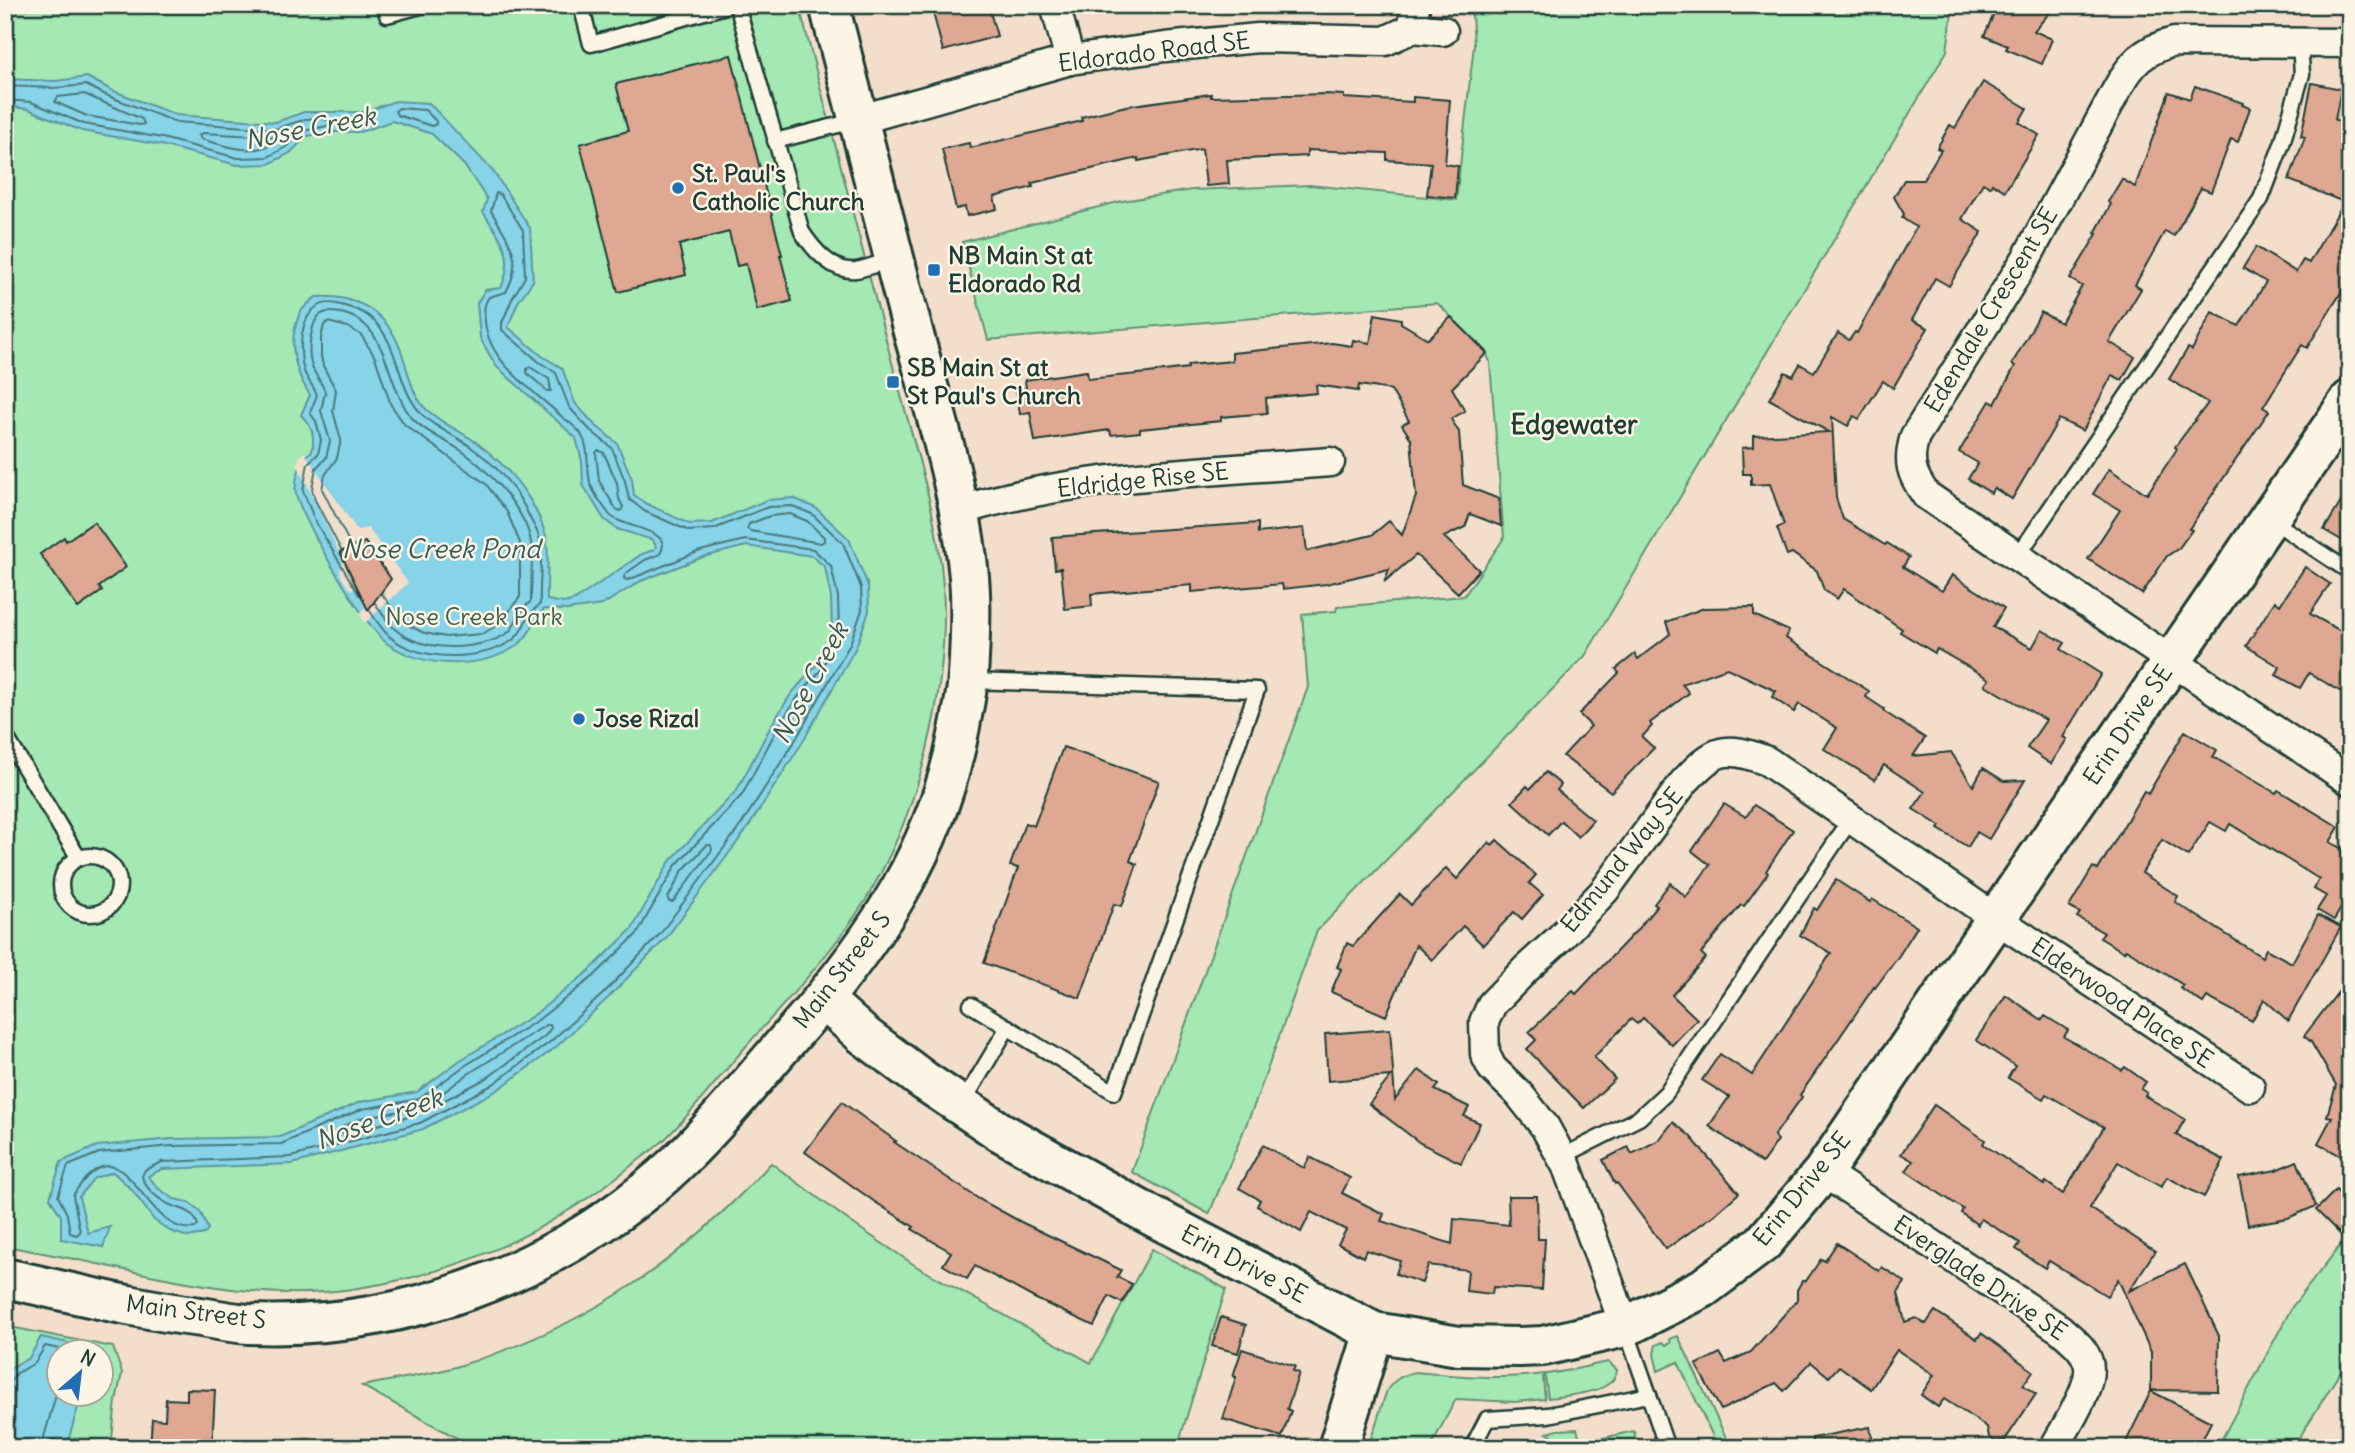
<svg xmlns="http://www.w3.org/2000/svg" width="2355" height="1453" viewBox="0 0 2355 1453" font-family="Delius,sans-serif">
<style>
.green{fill:#a4e8b4;stroke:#629274;stroke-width:2;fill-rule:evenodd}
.water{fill:#87d3e7;stroke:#5d979f;stroke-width:2}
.pier{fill:#f3decc}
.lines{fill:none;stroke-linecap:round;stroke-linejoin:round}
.shore{stroke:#49797c;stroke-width:2}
.building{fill:#dea893;stroke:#1f3d34;stroke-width:2}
.lane-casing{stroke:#1f3d34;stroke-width:19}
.street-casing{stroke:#1f3d34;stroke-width:33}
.secondary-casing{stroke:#1f3d34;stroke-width:44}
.lane{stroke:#fcf5e5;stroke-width:14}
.street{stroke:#fcf5e5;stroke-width:28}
.secondary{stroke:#fcf5e5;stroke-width:38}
.poi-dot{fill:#1f6fb2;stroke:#fcf5e5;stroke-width:2.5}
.labels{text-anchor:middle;stroke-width:5;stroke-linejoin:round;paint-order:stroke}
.street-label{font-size:24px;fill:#1f3d34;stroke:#fcf5e5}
.poi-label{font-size:24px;font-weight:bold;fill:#1f3d34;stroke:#fcf5e5;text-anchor:start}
.park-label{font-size:24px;fill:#3a5f4e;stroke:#fcf5e5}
.water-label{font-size:26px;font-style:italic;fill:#345b58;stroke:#fcf5e5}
.neighbourhood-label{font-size:26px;font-weight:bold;fill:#1f3d34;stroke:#fcf5e5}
</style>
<rect width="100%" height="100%" fill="#f3decc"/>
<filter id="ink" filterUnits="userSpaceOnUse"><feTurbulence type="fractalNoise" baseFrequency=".0143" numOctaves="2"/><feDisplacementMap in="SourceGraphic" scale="14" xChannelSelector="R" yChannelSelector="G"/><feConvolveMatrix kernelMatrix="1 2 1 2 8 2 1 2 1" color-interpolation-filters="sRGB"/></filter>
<g filter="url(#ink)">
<!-- green -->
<g class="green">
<path d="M5,5H799C830,128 863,251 895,374C917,455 946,537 944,622C942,718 915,819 865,901C832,953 789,998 748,1044C720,1076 694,1111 664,1140C652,1151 638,1160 626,1170C542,1236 457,1274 352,1289C272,1301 198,1285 120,1269C82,1260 44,1253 5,1246Z"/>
<polygon points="1465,5 1953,5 1947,51 1585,656 1317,931 1256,1101 1209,1214 1132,1172 1308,687 1302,614 1336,611 1337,607 1464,596 1504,538 1490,363 1486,351 1437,303 988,340 962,242 1122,201 1192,190 1310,185 1456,200 1474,45 1472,15"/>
<path d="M771,1163L852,1223L919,1268L1091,1363L1152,1249L1226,1289L1177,1448H475L362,1386C395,1379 430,1375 462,1365C590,1325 681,1261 771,1163Z"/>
<polygon points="2350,1233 2350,1356 2293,1448 2217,1448 2292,1307"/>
<path d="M5,1326L113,1347L122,1373L116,1401L111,1448H5ZM60,1352H102V1394H60Z"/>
<polygon points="1678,1336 1731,1448 1713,1448 1717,1445 1678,1362 1658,1371 1654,1354 1656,1345 1663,1342 1666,1345 1671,1343 1670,1339"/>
<path d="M1608,1362L1617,1370C1615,1394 1568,1395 1548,1398L1545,1376L1543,1377L1545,1399L1515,1402L1456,1399L1430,1448H1368L1387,1390C1395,1379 1402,1375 1415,1372C1458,1376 1502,1380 1545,1374C1566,1372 1587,1366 1608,1362Z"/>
<polygon points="1577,1429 1581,1443 1634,1431 1636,1441 1622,1443 1622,1448 1575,1448 1547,1433 1558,1430"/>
</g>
<!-- water -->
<g class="water">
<path d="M87,77L111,90L176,115L276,122L304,112H365L395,101L429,103L493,171L530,228L533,281L518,302L508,327L542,356L562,368L575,403L595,425L617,443L632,479L634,495L647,504L689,524L712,523L767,500L793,498L816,508L849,539L868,586L869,611L856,647L802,743L747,829L666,938L608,998L555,1048L496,1091L423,1129L292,1164L162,1169L148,1176L158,1188L174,1199L188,1202L200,1211L208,1229L204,1234L188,1237L170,1231L154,1220L132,1190L113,1172L94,1178L79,1197L88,1233L110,1227L103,1247L61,1239V1216L50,1198L61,1162L97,1146L172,1139L280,1137L360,1102L417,1092L459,1061L534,1015L589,971L632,929L670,861L737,790L772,724L791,694L815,667L832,634L831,598L825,567L812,556L746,546L703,557L641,581L602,605L567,610L544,609C534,621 529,638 515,647C478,670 424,668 388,644C367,630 302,520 296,494C294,482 299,469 303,458L312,451C315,435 312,426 301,415L310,395C294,370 287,342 300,313C303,307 311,301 316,297C355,295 385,310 400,348C408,368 410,391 424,407C438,422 461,431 477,443C508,466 535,498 546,536C550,549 546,583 547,600L564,603L575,600L642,554L654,550L656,547L653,540L617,529L604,519L583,485L582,461L576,438L496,366L480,338L477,303L485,290L501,288C516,255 501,239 483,212L487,199L464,165L432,134L392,121L360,132H333L307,136L290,153L269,164L237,165L161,145L82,131L28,109L5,106V79L56,81Z"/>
<polygon points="41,1337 82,1346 82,1351 60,1352 60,1394 82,1394 66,1448 5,1448 5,1384 10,1368 29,1358"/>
</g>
<!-- pier -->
<polygon class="pier" points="304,452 357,530 368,528 408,583 365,623 359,614 365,607 357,591 349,588 342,579 340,570 343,561 297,464 300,456"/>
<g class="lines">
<!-- shore -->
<g class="shore">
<polyline points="5,86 55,88 86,85 108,96 176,122 275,129 306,119 320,118 328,120 330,123 327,126 303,131 286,147 268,157 238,158 162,138 84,124 31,102 5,100"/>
<polygon points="84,94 142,119 144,124 140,125 87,116 55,102 58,97"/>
<polygon points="399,108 425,110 436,121 436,124 432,126 397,115 395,111"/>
<path d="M203,133L272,137L275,141C257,158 222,145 201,139L199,135Z"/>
<path d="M496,193L500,194L523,230L525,277L512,299L502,323V330L538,361L556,373L569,407L590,430L612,448L625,481L629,499L644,511L689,531L714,529L768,507L792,506L812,514L843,543L861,587L862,610L850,644L796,739L741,825L660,934L604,993L550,1042L492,1085L420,1123L291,1157L162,1162L145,1170L142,1176C144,1188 161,1202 173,1206C186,1211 192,1210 198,1225L195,1228C141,1237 127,1111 73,1195L80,1232L77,1235L70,1233L67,1214L58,1196L68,1166L99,1153L172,1146L281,1144L362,1109L419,1099L463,1067L538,1020L594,976L637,934L676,865L742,795L778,727L797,698L821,670L839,633L838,597L831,566L813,549L745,540L700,551L628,580L624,579L625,574L645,560L660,554C676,528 621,529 609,514C603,506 592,491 590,482C586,466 590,448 581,434C577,427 567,421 561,416C533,390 489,363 485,322C484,312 483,305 489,297L506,292C525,258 508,240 491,211Z"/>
<polygon points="530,367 549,379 551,391 547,391 527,373 527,369"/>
<polygon points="598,450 604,453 617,483 619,499 623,507 621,511 616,509 599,481 596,453"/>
<polygon points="790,514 807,521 824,537 824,541 821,543 750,531 747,529 749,524 770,516"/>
<polyline points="351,546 322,489 325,475 337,458 341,440 333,411 336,390 323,366 321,356 321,338 324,325 328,322 348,327 361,335 375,357 391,405 405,425 486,484 507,512 520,543 520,597 511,608 505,621 482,634 446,637 424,633 402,622 382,594"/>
<path d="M341,550L315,500L312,489L316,468L326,458L330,441L321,411L325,392C323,385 319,380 315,373C307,360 309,341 313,327C316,317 321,311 331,312C391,314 383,385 413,419C427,434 450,442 466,454C490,472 527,512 531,543C533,561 531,583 531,601C527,605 523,609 520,613C515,620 515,627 509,632C481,652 421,653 395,629C387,622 381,612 375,603"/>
<path d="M359,595L315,521L303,491L308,463L318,454L321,440L316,421L310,413L317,395C314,387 307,380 304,371C296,344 302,293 341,305C352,308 366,312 374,321C399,345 397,385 419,411C431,426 455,435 471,447C498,466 518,490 531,520C534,526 539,533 540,540C543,559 539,584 540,604C535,609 529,614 526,621C522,628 521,633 514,639C484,662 419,662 390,637C382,630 375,619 370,611"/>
<polygon points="707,845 711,845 712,850 673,902 669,902 668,898 683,870"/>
<polygon points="546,1025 550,1025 551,1028 545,1036 487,1078 443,1101 439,1100 440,1095 468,1074"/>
<polygon points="407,1110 411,1113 408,1117 344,1134 340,1132 342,1127 364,1117"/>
<polyline points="5,1381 11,1380 17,1373 35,1363 45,1346 74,1352"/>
<polyline points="41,1448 60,1380"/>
</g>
</g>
<!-- building -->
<g class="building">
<polygon points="931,5 988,5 997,36 943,51"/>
<polygon points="1998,5 2056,5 2034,31 2052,39 2042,64 2006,49 2008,46 1984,36"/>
<polygon points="731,55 782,255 780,255 792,301 757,310 746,264 737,266 729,232 679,245 686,275 618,292 580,144 628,131 616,84"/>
<polygon points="1983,82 2027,108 2019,122 2039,135 2005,191 1992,183 1990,187 1983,183 1962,219 1982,232 1949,286 1935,278 1912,320 1928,328 1893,388 1883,381 1859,419 1854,416 1848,426 1832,417 1836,498 1843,519 1885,545 1887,543 1909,557 1903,567 1942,591 1952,575 2004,608 1993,627 2032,648 2042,630 2065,643 2061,649 2101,674 2063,737 2067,739 2051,764 2027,748 2046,720 1985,685 1989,679 1937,649 1935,653 1900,632 1902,629 1844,589 1837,599 1824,590 1817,571 1792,553 1787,555 1777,528 1784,525 1770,484 1751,485 1751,474 1743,474 1742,448 1754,447 1754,436 1829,432 1769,399 1785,372 1793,376 1800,364 1814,372 1838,333 1849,340 1855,332 1857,333 1916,227 1902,218 1904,214 1894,197 1904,180 1923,180 1941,150 1937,148 1950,125 1955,128"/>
<polygon points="2312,83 2341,89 2335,120 2350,123 2350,278 2307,348 2302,345 2263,407 2269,411 2189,529 2192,530 2179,548 2167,556 2142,594 2088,559 2120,510 2093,494 2109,469 2147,494 2177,449 2175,447 2208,403 2169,379 2188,348 2192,350 2212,312 2239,326 2266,282 2243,268 2256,247 2296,272 2303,260 2309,263 2344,202 2289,180 2305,137 2301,136"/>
<polygon points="2195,86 2243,103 2242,105 2250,108 2238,142 2231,139 2211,192 2201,188 2174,236 2165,231 2135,285 2141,289 2109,342 2135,357 2122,380 2112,375 2083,431 2059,419 2012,499 1994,488 1991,493 1968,479 1978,463 1959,452 1990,401 1995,404 2015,366 2012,364 2041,312 2061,323 2082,286 2070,279 2097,234 2095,233 2111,204 2108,202 2122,179 2135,187 2169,92 2190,99"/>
<polygon points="1211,94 1211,97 1325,94 1344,95 1344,98 1413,102 1413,97 1450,100 1445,164 1458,166 1455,198 1427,195 1431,163 1387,160 1387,153 1307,150 1307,156 1227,160 1229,184 1206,186 1202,149 1138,161 1138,158 1032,183 1033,187 994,197 997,209 967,216 965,207 956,209 942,149 969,143 970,148 1082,121 1081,117 1126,106"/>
<polygon points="1375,314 1401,319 1401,323 1428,339 1451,317 1487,353 1452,388 1465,411 1451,419 1459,432 1463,485 1499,499 1501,526 1470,514 1465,527 1444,537 1479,570 1458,593 1416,555 1384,582 1389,569 1326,584 1283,589 1282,584 1192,592 1192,585 1091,594 1092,606 1065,609 1061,568 1055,569 1052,537 1258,523 1258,533 1304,528 1307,551 1372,535 1389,521 1402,535 1416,496 1411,439 1402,425 1409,421 1391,390 1359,385 1358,391 1316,385 1317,393 1266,398 1267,413 1221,417 1221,421 1140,429 1140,432 1111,435 1110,430 1035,441 1030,412 1020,414 1016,390 1026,389 1025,380 1087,371 1088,379 1148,373 1188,368 1188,365 1232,361 1232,353 1332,343 1352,346 1353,340 1370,343"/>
<polygon points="2350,487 2350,545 2324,530"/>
<polygon points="94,522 126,567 99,587 102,591 78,608 40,554 64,537 66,541"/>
<polygon points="365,542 391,579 368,610 340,552"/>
<polygon points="2305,567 2330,584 2310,614 2350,636 2350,697 2309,673 2300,688 2276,675 2280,667 2246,646 2275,601 2280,605"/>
<polygon points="1754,607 1754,615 1789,631 1786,638 1869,691 1866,697 1884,709 1883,711 1925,738 1913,756 1951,752 1973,786 1983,768 2004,781 2025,780 1989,839 1977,832 1968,847 1938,829 1940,826 1913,809 1925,792 1884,765 1875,780 1824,749 1837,728 1799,704 1794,712 1772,697 1776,691 1727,668 1682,684 1689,693 1650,723 1652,726 1642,737 1654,748 1611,792 1563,756 1591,726 1579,714 1619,673 1616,669 1635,654 1638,659 1670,634 1666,622 1704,608"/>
<polygon points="2185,731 2217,750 2213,757 2276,793 2278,790 2339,827 2330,842 2350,853 2350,893 2334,920 2317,910 2326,896 2314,889 2319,879 2230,824 2226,831 2210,822 2188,856 2162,840 2142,873 2178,896 2175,902 2262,957 2266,949 2292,963 2318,915 2341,927 2288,1021 2264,999 2252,1021 2207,997 2203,1003 2180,988 2183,985 2126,949 2124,952 2100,938 2104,933 2077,917 2080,913 2069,907 2093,867 2098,870 2144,791 2148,794"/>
<polygon points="1063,747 1159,781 1130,861 1137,864 1129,887 1122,906 1114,904 1080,998 984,963 1018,868 1010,866 1025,823 1034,826"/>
<polygon points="1546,772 1561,785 1557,790 1593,820 1578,837 1561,821 1548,835 1512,802 1527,786 1530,789"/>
<polygon points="1724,804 1746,817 1754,805 1793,830 1766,871 1768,873 1744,906 1741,905 1701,953 1706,958 1672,995 1697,1019 1672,1045 1643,1018 1637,1024 1631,1019 1594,1057 1615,1079 1584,1108 1527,1049 1536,1040 1529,1032 1573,991 1576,994 1636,931 1657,906 1654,904 1670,883 1686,897 1710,865 1692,851"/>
<polygon points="1497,840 1536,875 1529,883 1543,895 1522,919 1514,912 1483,945 1463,926 1432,960 1416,945 1386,1016 1331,992 1341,969 1337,967 1347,943 1353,946 1400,894 1411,905 1446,868 1457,879 1489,842 1492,845"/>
<polygon points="1836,880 1870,902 1872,899 1917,927 1898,957 1875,988 1874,987 1800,1095 1802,1097 1774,1136 1778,1140 1762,1163 1709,1126 1729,1097 1702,1080 1720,1054 1752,1075 1831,953 1800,935 1814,908 1817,910"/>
<polygon points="2350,977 2350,1161 2318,1143 2332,1117 2327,1116 2336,1085 2311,1042 2304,1036"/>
<polygon points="2006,995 2042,1020 2045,1016 2068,1030 2064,1037 2122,1070 2125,1067 2146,1082 2141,1089 2147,1093 2145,1096 2185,1119 2176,1135 2224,1160 2204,1197 2167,1177 2161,1187 2118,1162 2090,1208 2155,1251 2129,1291 2185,1264 2219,1336 2218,1391 2151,1390 2151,1352 2118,1279 2107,1296 2049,1261 2045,1268 2016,1249 2020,1243 1981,1219 1978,1225 1961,1213 1963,1209 1906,1171 1913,1161 1901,1154 1934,1105 1985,1140 1983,1144 2044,1185 2046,1182 2063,1194 2104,1127 2046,1094 2043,1099 2008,1078 2015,1066 1976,1040"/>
<polygon points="1390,1029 1395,1100 1419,1070 1439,1085 1435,1090 1469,1107 1464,1116 1480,1123 1461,1163 1420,1143 1369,1104 1391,1076 1328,1081 1325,1034"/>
<polygon points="842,1102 896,1141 894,1142 979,1199 1021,1222 1121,1270 1117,1277 1132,1284 1122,1303 1109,1296 1094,1326 1034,1298 975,1266 967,1279 943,1265 951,1252 912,1229 914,1227 875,1202 805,1152"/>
<polygon points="1673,1122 1690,1136 1739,1193 1714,1215 1666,1249 1617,1183 1615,1184 1603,1160 1628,1147 1632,1154 1659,1140"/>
<polygon points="1263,1145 1304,1168 1310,1157 1350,1178 1342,1193 1384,1214 1381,1221 1452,1244 1454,1219 1509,1225 1508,1196 1537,1196 1538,1239 1545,1239 1542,1290 1493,1287 1492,1294 1466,1291 1468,1270 1428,1265 1422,1283 1396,1274 1400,1261 1366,1250 1363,1257 1338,1244 1346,1230 1311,1212 1301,1232 1257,1206 1260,1200 1239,1188"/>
<polygon points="2297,1161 2316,1206 2288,1218 2248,1225 2239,1177 2276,1170"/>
<polygon points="2336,1190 2350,1204 2350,1225 2340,1234 2316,1210"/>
<polygon points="1837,1243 1879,1271 1882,1267 1905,1282 1898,1293 1905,1322 1916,1318 1926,1324 1935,1311 1977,1339 1981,1333 2033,1371 2023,1385 2036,1394 2005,1440 1996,1442 1989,1437 1987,1427 1944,1399 1938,1407 1921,1395 1934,1375 1897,1350 1871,1389 1839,1366 1829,1377 1811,1362 1784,1391 1776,1383 1721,1410 1696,1365 1720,1353 1726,1363 1751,1352 1797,1300 1797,1290 1802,1281 1806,1281 1821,1259 1825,1261"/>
<polygon points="1221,1317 1246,1325 1238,1353 1212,1346"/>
<polygon points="1242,1349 1295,1366 1293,1371 1299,1373 1287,1409 1291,1411 1282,1437 1223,1419 1236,1377 1233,1376"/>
<polygon points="187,1389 215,1390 212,1448 150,1448 152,1419 165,1420 166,1399 187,1400"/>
<polygon points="2151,1391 2211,1422 2198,1448 2123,1448"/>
<polygon points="1870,1427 1874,1448 1812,1448 1812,1438"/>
</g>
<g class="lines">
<defs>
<g id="lane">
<polyline points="385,5 387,15 424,5"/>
<polyline points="581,5 591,44 729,5"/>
<path d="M737,5L802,232C813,249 833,273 856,270C868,268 882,262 894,259"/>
<polyline points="775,141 858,120"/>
<polyline points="2270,519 2350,572"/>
<polyline points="2017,557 2261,199 2282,144 2302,74 2300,43"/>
<polyline points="969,681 1257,690 1114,1092 971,1005"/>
<polyline points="5,735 78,857"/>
<circle cx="90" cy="885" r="29"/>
<polyline points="961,1106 1008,1027"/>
<polyline points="1561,1157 1639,1118 1666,1093 1851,819"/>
<polyline points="1625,1327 1649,1395"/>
<polyline points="1472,1448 1487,1419 1548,1415 1649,1395 1667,1448"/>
</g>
<g id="street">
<polyline points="1055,5 1070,60"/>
<polyline points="1413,28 1443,31"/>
<path d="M2350,43L2174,42C2143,50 2131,63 2116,91L2026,259L1915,436C1907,462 1911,474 1926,495L2350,781"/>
<polyline points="858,120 1070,60 1165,47 1258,38 1385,41 1413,28 1415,5"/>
<path d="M958,511C1078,474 1206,472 1330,462"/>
<path d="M1823,1172L2060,1329C2071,1339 2084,1348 2088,1362C2095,1384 2065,1428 2054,1448"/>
<path d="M1625,1327L1567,1167L1545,1127L1519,1094L1492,1068L1485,1054L1484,1022L1492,1004L1526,969L1559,939L1605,890L1684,782C1716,748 1724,745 1767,761L1995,918L2250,1087"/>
</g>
<g id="secondary">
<polyline points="823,999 862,1034 923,1080 999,1131 1148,1214 1374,1332 1459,1346 1520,1347 1543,1346 1625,1327 1703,1288 1763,1243 1823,1172 2350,400"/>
<path d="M5,1278C70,1292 135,1309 201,1317C217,1320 234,1323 250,1324C400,1330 551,1274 663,1176C712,1132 754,1078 797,1029C877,938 938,847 960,726C963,709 967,693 968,676C970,644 972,609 969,577C961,491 933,407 911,324C884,218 856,112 829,5"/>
<polyline points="1338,1448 1374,1332"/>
</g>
</defs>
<!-- lane casing -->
<use href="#lane" class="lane-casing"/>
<!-- street casing -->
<use href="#street" class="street-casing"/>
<!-- secondary casing -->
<use href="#secondary" class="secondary-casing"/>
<!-- lane -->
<use href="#lane" class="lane"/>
<!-- street -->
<use href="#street" class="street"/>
<!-- secondary -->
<use href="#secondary" class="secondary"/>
</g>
</g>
<!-- markers -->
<g class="poi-dot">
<circle cx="678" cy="188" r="7"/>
<rect x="927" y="263" width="14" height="14" rx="3.5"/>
<rect x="886" y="375" width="14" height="14" rx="3.5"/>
<circle cx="579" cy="719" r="7"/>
</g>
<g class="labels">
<!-- street labels -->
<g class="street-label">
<text transform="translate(1154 52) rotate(-7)" y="8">Eldorado Road SE</text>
<text transform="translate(1991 310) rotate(-59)" y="8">Edendale Crescent SE</text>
<text transform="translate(1143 480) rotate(-6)" y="8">Eldridge Rise SE</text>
<text transform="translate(2128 725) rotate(-56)" y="8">Erin Drive SE</text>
<text transform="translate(1622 860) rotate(-51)" y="8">Edmund Way SE</text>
<text transform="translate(842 970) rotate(-52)" y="8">Main Street S</text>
<text transform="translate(2122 1003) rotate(34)" y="8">Elderwood Place SE</text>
<text transform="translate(1802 1189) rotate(-51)" y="8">Erin Drive SE</text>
<text transform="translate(1244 1264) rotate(28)" y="8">Erin Drive SE</text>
<text transform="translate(1980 1278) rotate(34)" y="8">Everglade Drive SE</text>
<text transform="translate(196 1312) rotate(7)" y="8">Main Street S</text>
</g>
<!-- poi labels -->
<g class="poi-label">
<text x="692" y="182">St. Paul's<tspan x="692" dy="28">Catholic Church</tspan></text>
<text x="948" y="264">NB Main St at<tspan x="948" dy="28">Eldorado Rd</tspan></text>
<text x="907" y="376">SB Main St at<tspan x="907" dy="28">St Paul's Church</tspan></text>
<text x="593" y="727">Jose Rizal</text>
</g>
<!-- park labels -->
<g class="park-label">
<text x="474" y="625">Nose Creek Park</text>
</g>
<!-- water labels -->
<g class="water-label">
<text transform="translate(310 128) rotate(-11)" y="9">Nose Creek</text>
<text x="441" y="558">Nose Creek Pond</text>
<text transform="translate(810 683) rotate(-62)" y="9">Nose Creek</text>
<text transform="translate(379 1119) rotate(-20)" y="9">Nose Creek</text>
</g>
<!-- neighbourhood labels -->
<g class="neighbourhood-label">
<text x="1574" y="434">Edgewater</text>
</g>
</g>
<!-- margin -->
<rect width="2355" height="1453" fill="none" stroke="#fcf5e5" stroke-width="28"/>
<rect x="14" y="14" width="2327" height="1425" fill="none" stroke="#1f3d34" stroke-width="2.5" filter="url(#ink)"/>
<!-- north arrow -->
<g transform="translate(80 1373) rotate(28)"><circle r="33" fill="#fcf5e5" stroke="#a4ab9e" stroke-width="2"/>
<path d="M0-5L12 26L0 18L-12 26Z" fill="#1f6fb2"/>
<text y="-10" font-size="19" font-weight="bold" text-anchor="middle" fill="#1f3d34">N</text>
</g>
</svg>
